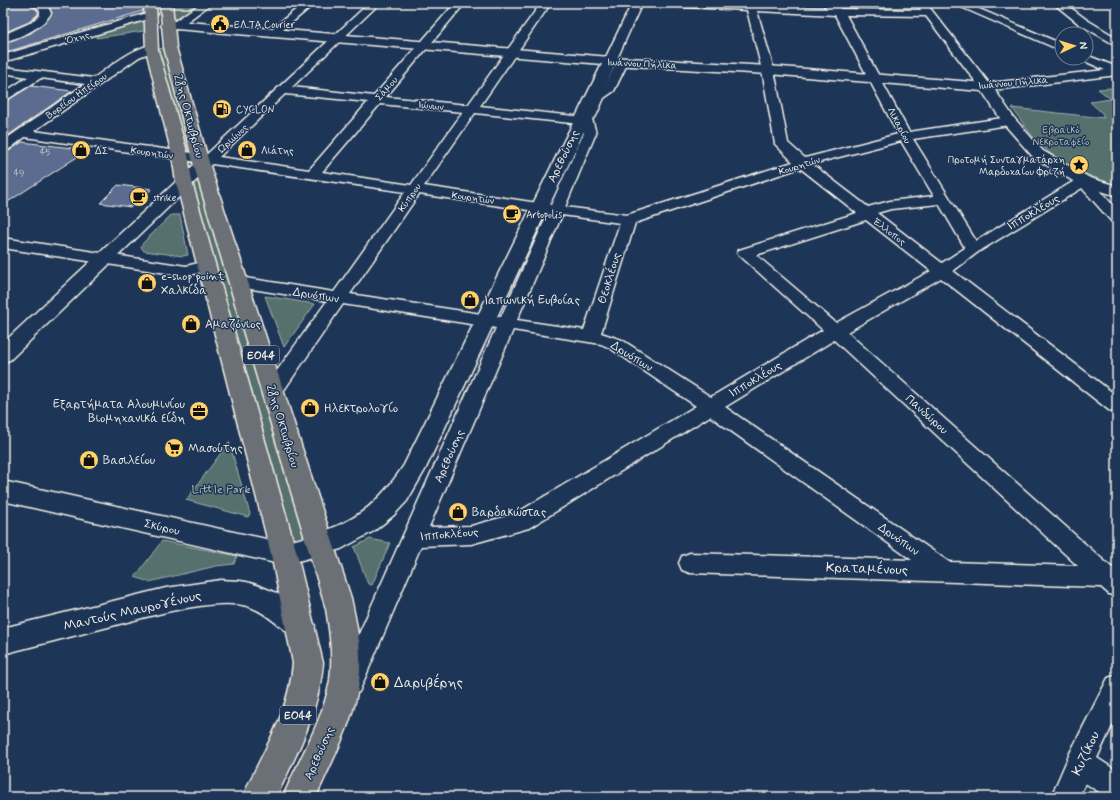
<svg xmlns="http://www.w3.org/2000/svg" width="1120" height="800" viewBox="0 0 1120 800" font-family="Mynerve,sans-serif">
<style>
.green{fill:#556f6d;stroke:#a4b0aa}
.building{fill:#5c6c90;stroke:#f4f1e8}
.lines{fill:none;stroke-linecap:round;stroke-linejoin:round}
.street-casing{stroke:#f4f1e8;stroke-width:3}
.secondary-casing{stroke:#f4f1e8;stroke-width:3}
.primary-casing{stroke:#f4f1e8;stroke-width:3}
.street{fill:#1d3557;fill-rule:evenodd}
.secondary{fill:#1d3557;fill-rule:evenodd}
.primary{fill:#6b6f75;fill-rule:evenodd}
.labels{text-anchor:middle;stroke-width:3;stroke-linejoin:round;paint-order:stroke}
.far-number-label{font-size:9px;fill:#ced0d2}
.far-poi-label{font-size:10px;fill:#f4f1e8;stroke:#1d3557;text-anchor:start}
.far-street-label{font-size:10px;fill:#f4f1e8;stroke:#1d3557}
.far-park-label{font-size:10px;fill:#bcc4bd;stroke:#1d3557}
.shield{fill:#1d3557;stroke:#b4b9bc;stroke-width:1}
.shield-label{font-size:11px;font-weight:bold;fill:#f4f1e8}
.street-label{font-size:12px;fill:#f4f1e8;stroke:#1d3557}
.poi-label{font-size:12px;fill:#f4f1e8;stroke:#1d3557;text-anchor:start}
.park-label{font-size:12px;fill:#bcc4bd;stroke:#1d3557}
.near-street-label{font-size:14px;fill:#f4f1e8;stroke:#1d3557}
.near-poi-label{font-size:14px;fill:#f4f1e8;stroke:#1d3557;text-anchor:start}
</style>
<rect width="100%" height="100%" fill="#1d3557"/>
<filter id="ink" filterUnits="userSpaceOnUse"><feTurbulence type="fractalNoise" baseFrequency=".025" numOctaves="2"/><feDisplacementMap in="SourceGraphic" scale="8" xChannelSelector="R" yChannelSelector="G"/><feConvolveMatrix kernelMatrix="1 2 1 2 8 2 1 2 1" color-interpolation-filters="sRGB"/></filter>
<g filter="url(#ink)">
<!-- green -->
<g class="green">
<polygon points="150,3 207,3 176,25 166,15 151,15 151,30 96,38 98,33 151,15"/>
<polygon points="170,47 198,151 184,157 152,50"/>
<path d="M1110,88L1117,92V186C1090,176 1062,167 1041,145C1030,135 1022,121 1012,108L1104,118L1102,113L1090,102L1111,99L1098,89Z"/>
<polygon points="199,180 308,537 294,541 280,540 190,182"/>
<polygon points="171,215 180,215 188,255 183,256 144,251 141,247 143,243"/>
<polygon points="265,296 315,304 284,347"/>
<polygon points="229,442 250,514 248,517 186,500"/>
<polygon points="370,539 390,543 372,585 368,584 354,547"/>
<polygon points="162,541 237,556 234,564 216,566 149,582 135,577"/>
</g>
<!-- building -->
<g class="building">
<polygon points="3,3 29,3 38,11 38,14 29,22 3,33"/>
<polygon points="44,3 143,3 143,11 3,53 3,43 31,33 48,19 52,12"/>
<polygon points="31,86 72,91 3,139 3,103"/>
<polygon points="22,142 88,150 3,205 3,152 9,151"/>
<polygon points="118,185 152,189 131,207 100,203"/>
</g>
<g class="lines">
<defs>
<g id="street">
<path d="M30,3C40,3 47,2 51,13C43,28 19,38 3,42V35L30,23L40,15V10Z"/>
<polygon points="201,3 212,3 180,27 172,27 171,25 172,23"/>
<polygon points="304,3 315,3 277,35 269,35 268,33 269,31"/>
<path d="M369,3H380L292,87L374,96L455,3H465L386,97L468,105L541,3H551L480,106L584,117L593,96L603,89L618,60H626L628,62L614,91L604,98L596,116L592,119L596,133L565,207L627,215L793,162L775,144L762,70L747,10L664,6L659,3H752L753,5L828,8L822,3H833L841,9L921,10L918,3H926L989,83L1105,70L1082,60L1080,58H1086V55L1117,67V75L986,91L982,90L926,16L846,15L909,132L1009,117L1015,121L1009,125L913,139L976,241L1079,178H1089L1117,210V223L1112,222L1082,188L978,252L953,271L1117,396V413L1110,411L941,278L847,332L1111,567L1117,569V597L1109,594L1101,587L690,573L682,570L679,563L682,556L690,553L912,560L710,416L529,528L471,544L421,546L359,692L350,695L341,692L337,683L496,328L343,304L280,396L273,398L266,396L264,391L266,386L327,301L239,287L233,286L231,282L233,278L239,277L334,292L405,192L212,164C207,169 204,171 197,169L195,166L198,162L25,137L8,150L3,151V141L85,84L41,78L3,102V93L28,77L3,73V67L94,78C107,69 140,42 156,46L157,48L156,50L139,57L34,131L206,155ZM757,11L835,15L898,134L805,158L788,143L774,70ZM285,94L368,102L309,170L219,157ZM380,104L463,112L411,185L322,172ZM475,113L581,124L584,133L551,205L424,186ZM901,141L934,196L890,201L868,207L812,164ZM800,168L857,213L739,250L737,253L823,330L711,397L622,340L601,333L635,223ZM419,194L548,213L501,317L350,294ZM939,204L965,248L942,263L877,213L891,209ZM562,215L620,223L584,330L517,320ZM866,220L931,271L836,323L756,255ZM513,330L601,344L610,348L696,406L515,514L471,526L429,527ZM834,340L1078,566L949,562L725,407Z"/>
<polygon points="632,3 642,3 616,61 614,63 606,63 604,61"/>
<polygon points="952,3 965,3 1062,44 1062,51"/>
<polygon points="1053,3 1064,3 1087,20 1117,38 1117,46 1079,24"/>
<polygon points="151,12 156,15 155,17 3,62 3,55"/>
<polygon points="3,238 186,266 207,261 213,263 215,266 213,269 186,276 3,248"/>
<polygon points="1117,675 1117,715 1097,758 1117,771 1117,797 1107,797 1085,783 1079,797 1051,797 1070,753 1108,678"/>
</g>
<g id="secondary">
<path d="M176,21L610,57L768,66L986,83L991,84L1014,118L1043,151L1090,178L1117,186V196L1078,184L1033,157L1004,124L982,91L768,74L615,65L425,470L407,501L394,515L374,531L341,549L284,565L3,501V481L284,543C342,528 370,517 404,465L602,64L176,29L167,30L161,26L163,23Z"/>
<polygon points="202,161 208,163 210,166 208,169 10,360 3,362 3,343 196,163"/>
<path d="M221,580C229,581 238,580 246,582C268,587 306,605 315,626L311,635L301,639C281,631 268,612 247,606C214,597 146,617 112,626C76,635 39,645 3,654V628L166,588Z"/>
</g>
<g id="primary">
<path d="M144,3H156L158,50L188,155L192,182L297,554L323,663C319,712 297,754 276,797H243C263,748 288,719 293,663L271,554L176,182L172,155L146,50Z"/>
<path d="M160,3H172L176,47L210,166L351,598C356,621 361,644 360,668C359,713 334,756 316,797H283C299,758 323,722 330,680C333,656 330,633 326,609L194,166L164,47Z"/>
</g>
</defs>
<!-- street casing -->
<use href="#street" class="street-casing"/>
<!-- secondary casing -->
<use href="#secondary" class="secondary-casing"/>
<!-- primary casing -->
<use href="#primary" class="primary-casing"/>
<!-- street -->
<use href="#street" class="street"/>
<!-- secondary -->
<use href="#secondary" class="secondary"/>
<!-- primary -->
<use href="#primary" class="primary"/>
</g>
</g>
<!-- icons -->
<defs>
<symbol id="civic-disc" viewBox="-11 -11 22 22"><circle r="9.5" fill="#ffd166" stroke="#1d3557"/><path d="M-.6-6.5H3V-4.5H.6V-3L4-1V1h2V6H-6V1h2V-1L-.6-3ZM-1.2 2.5V6h2.4V2.5Z" fill="#111"/></symbol>
<symbol id="fuel-disc" viewBox="-11 -11 22 22"><circle r="9.5" fill="#ffd166" stroke="#1d3557"/><path d="M-5.5-6h7V0h2V4h1.3V-2.5L3-4.5l.8-.8L6-3V5H2.5V1h-1V6h-7ZM-4.2-4.7v3.2H.2V-4.7Z" fill="#111"/></symbol>
<symbol id="shop-disc" viewBox="-11 -11 22 22"><circle r="9.5" fill="#ffd166" stroke="#1d3557"/><path d="M-5-2.5h2.3a2.7 3.5 0 0 1 5.4 0H5L5.5 6h-11ZM-1.5-2.5h3a1.5 2.3 0 0 0-3 0Z" fill="#111"/></symbol>
<symbol id="sight-disc" viewBox="-11 -11 22 22"><circle r="9.5" fill="#ffd166" stroke="#1d3557"/><path d="M0-6L1.8-2.2L6-1.7L2.9 1.2L3.7 5.4L0 3.3L-3.7 5.4L-2.9 1.2L-6-1.7L-1.8-2.2Z" fill="#111"/></symbol>
<symbol id="cafe-disc" viewBox="-11 -11 22 22"><circle r="9.5" fill="#ffd166" stroke="#1d3557"/><path d="M-5.5-4.5H6V0H3Q3 3.5 0 3.5H-2.5Q-5.5 3.5-5.5 0ZM3-3.2v2h1.7v-2ZM-6 4.5H4V6H-6Z" fill="#111"/></symbol>
<symbol id="office-disc" viewBox="-11 -11 22 22"><circle r="9.5" fill="#ffd166" stroke="#1d3557"/><path d="M-6-3h4V-5.5h4V-3h4V5H-6ZM-1-4.5V-3h2v-1.5ZM-6 0V1H6V0Z" fill="#111"/></symbol>
<symbol id="supermarket-disc" viewBox="-11 -11 22 22"><circle r="9.5" fill="#ffd166" stroke="#1d3557"/><path d="M-6-5.5h2.5l.6 2H6L4.5 2H-2.5L-4.4-4H-6ZM-1.5 3.2a1.3 1.3 0 1 0 .1 0ZM3 3.2a1.3 1.3 0 1 0 .1 0Z" fill="#111"/></symbol>
</defs>
<g fill-rule="evenodd">
<use href="#civic-disc" x="209" y="13" width="22" height="22"/>
<use href="#fuel-disc" x="211" y="98" width="22" height="22"/>
<use href="#shop-disc" x="70" y="139" width="22" height="22"/>
<use href="#shop-disc" x="236" y="139" width="22" height="22"/>
<use href="#sight-disc" x="1068" y="154" width="22" height="22"/>
<use href="#cafe-disc" x="128" y="186" width="22" height="22"/>
<use href="#cafe-disc" x="501" y="203" width="22" height="22"/>
<use href="#shop-disc" x="136" y="272" width="22" height="22"/>
<use href="#shop-disc" x="459" y="289" width="22" height="22"/>
<use href="#shop-disc" x="180" y="313" width="22" height="22"/>
<use href="#shop-disc" x="299" y="397" width="22" height="22"/>
<use href="#office-disc" x="188" y="400" width="22" height="22"/>
<use href="#supermarket-disc" x="163" y="437" width="22" height="22"/>
<use href="#shop-disc" x="78" y="449" width="22" height="22"/>
<use href="#shop-disc" x="447" y="501" width="22" height="22"/>
<use href="#shop-disc" x="369" y="671" width="22" height="22"/>
</g>
<g class="labels">
<!-- far-number labels -->
<g class="far-number-label">
<text x="45" y="155">45</text>
<text x="19" y="176">49</text>
</g>
<!-- far-poi labels -->
<g class="far-poi-label">
<text x="234" y="28">ΕΛ.ΤΑ Courier</text>
<text x="236" y="113">CYCLON</text>
<text x="95" y="154">ΔΣ</text>
<text x="261" y="154">Λιάτης</text>
<text x="1065" y="163" text-anchor="end">Προτομή Συνταγματάρχη<tspan x="1065" dy="12">Μαρδοχαίου Φριζή</tspan></text>
<text x="153" y="201">strike</text>
<text x="526" y="218">Artopolis</text>
</g>
<!-- far-street labels -->
<g class="far-street-label">
<text transform="translate(77 37) rotate(-16)" y="4">Όχης</text>
<text transform="translate(642 63) rotate(3)" y="4">Ιωάννου Πήλικα</text>
<text transform="translate(1013 82) rotate(-5)" y="4">Ιωάννου Πήλικα</text>
<text transform="translate(386 88) rotate(-49)" y="4">Σάμου</text>
<text transform="translate(76 95) rotate(-35)" y="4">Βορείου Ηπείρου</text>
<text transform="translate(431 105) rotate(6)" y="4">Ιώνων</text>
<text transform="translate(900 125) rotate(62)" y="4">Λικαρίου</text>
<text transform="translate(232 138) rotate(-43)" y="4">Ωριώνος</text>
<text transform="translate(152 152) rotate(8)" y="4">Κουρητών</text>
<text transform="translate(799 165) rotate(-17)" y="4">Κουρητών</text>
<text transform="translate(409 197) rotate(-55)" y="4">Κύπρου</text>
<text transform="translate(473 197) rotate(8)" y="4">Κουρητών</text>
<text transform="translate(890 231) rotate(37)" y="4">Έλλοπος</text>
</g>
<!-- far-park labels -->
<g class="far-park-label">
<text x="1061" y="133">Εβραϊκό<tspan x="1061" dy="12">Νεκροταφείο</tspan></text>
</g>
<!-- shield labels -->
<g class="shield">
<rect x="243" y="346" width="36" height="18" rx="3"/>
<rect x="280" y="706" width="36" height="18" rx="3"/>
</g>
<g class="shield-label">
<text x="261" y="359">ΕΟ44</text>
<text x="298" y="719">ΕΟ44</text>
</g>
<!-- street labels -->
<g class="street-label">
<text transform="translate(189 116) rotate(75)" y="4">28ης Οκτωβρίου</text>
<text transform="translate(563 156) rotate(-64)" y="4">Αρεθούσης</text>
<text transform="translate(1033 212) rotate(-31)" y="4">Ιπποκλέους</text>
<text transform="translate(609 278) rotate(-73)" y="4">Θεοκλέους</text>
<text transform="translate(316 295) rotate(9)" y="4">Δρυόπων</text>
<text transform="translate(632 356) rotate(32)" y="4">Δρυόπων</text>
<text transform="translate(755 379) rotate(-31)" y="4">Ιπποκλέους</text>
<text transform="translate(927 414) rotate(42)" y="4">Πανδώρου</text>
<text transform="translate(283 426) rotate(73)" y="4">28ης Οκτωβρίου</text>
<text transform="translate(449 456) rotate(-66)" y="4">Αρεθούσης</text>
<text transform="translate(162 527) rotate(13)" y="4">Σκύρου</text>
<text transform="translate(449 534) rotate(-5)" y="4">Ιπποκλέους</text>
<text transform="translate(899 539) rotate(35)" y="4">Δρυόπων</text>
<text transform="translate(319 753) rotate(-66)" y="4">Αρεθούσης</text>
</g>
<!-- poi labels -->
<g class="poi-label">
<text x="161" y="280">e-shop point<tspan x="161" dy="14">Χαλκίδα</tspan></text>
<text x="484" y="304">Ιαπωνική Ευβοίας</text>
<text x="205" y="328">Αμαζόνιος</text>
<text x="185" y="408" text-anchor="end">Εξαρτήματα Αλουμινίου<tspan x="185" dy="14">Βιομηχανικά είδη</tspan></text>
<text x="324" y="412">Ηλεκτρολογίο</text>
<text x="188" y="452">Μασούτης</text>
<text x="103" y="464">Βασιλείου</text>
<text x="472" y="516">Βαρδακώστας</text>
</g>
<!-- park labels -->
<g class="park-label">
<text x="221" y="493">Little Park</text>
</g>
<!-- near-street labels -->
<g class="near-street-label">
<text transform="translate(867 568) rotate(2)" y="5">Κραταμένους</text>
<text transform="translate(132 610) rotate(-13)" y="5">Μαντούς Μαυρογένους</text>
<text transform="translate(1085 753) rotate(-65)" y="5">Κυζίκου</text>
</g>
<!-- near-poi labels -->
<g class="near-poi-label">
<text x="394" y="687">Δαριβέρης</text>
</g>
</g>
<!-- margin -->
<rect width="1120" height="800" fill="none" stroke="#1d3557" stroke-width="16"/>
<rect x="8" y="8" width="1104" height="784" fill="none" stroke="#f4f1e8" stroke-width="1.5" filter="url(#ink)"/>
<!-- north arrow -->
<g transform="translate(1074 46) rotate(86)"><circle r="19" fill="#1d3557" stroke="#738091"/>
<path d="M0-3L7 15L0 10L-7 15Z" fill="#ffd166"/>
<text y="-6" font-size="11" font-weight="bold" text-anchor="middle" fill="#f4f1e8">N</text>
</g>
</svg>
